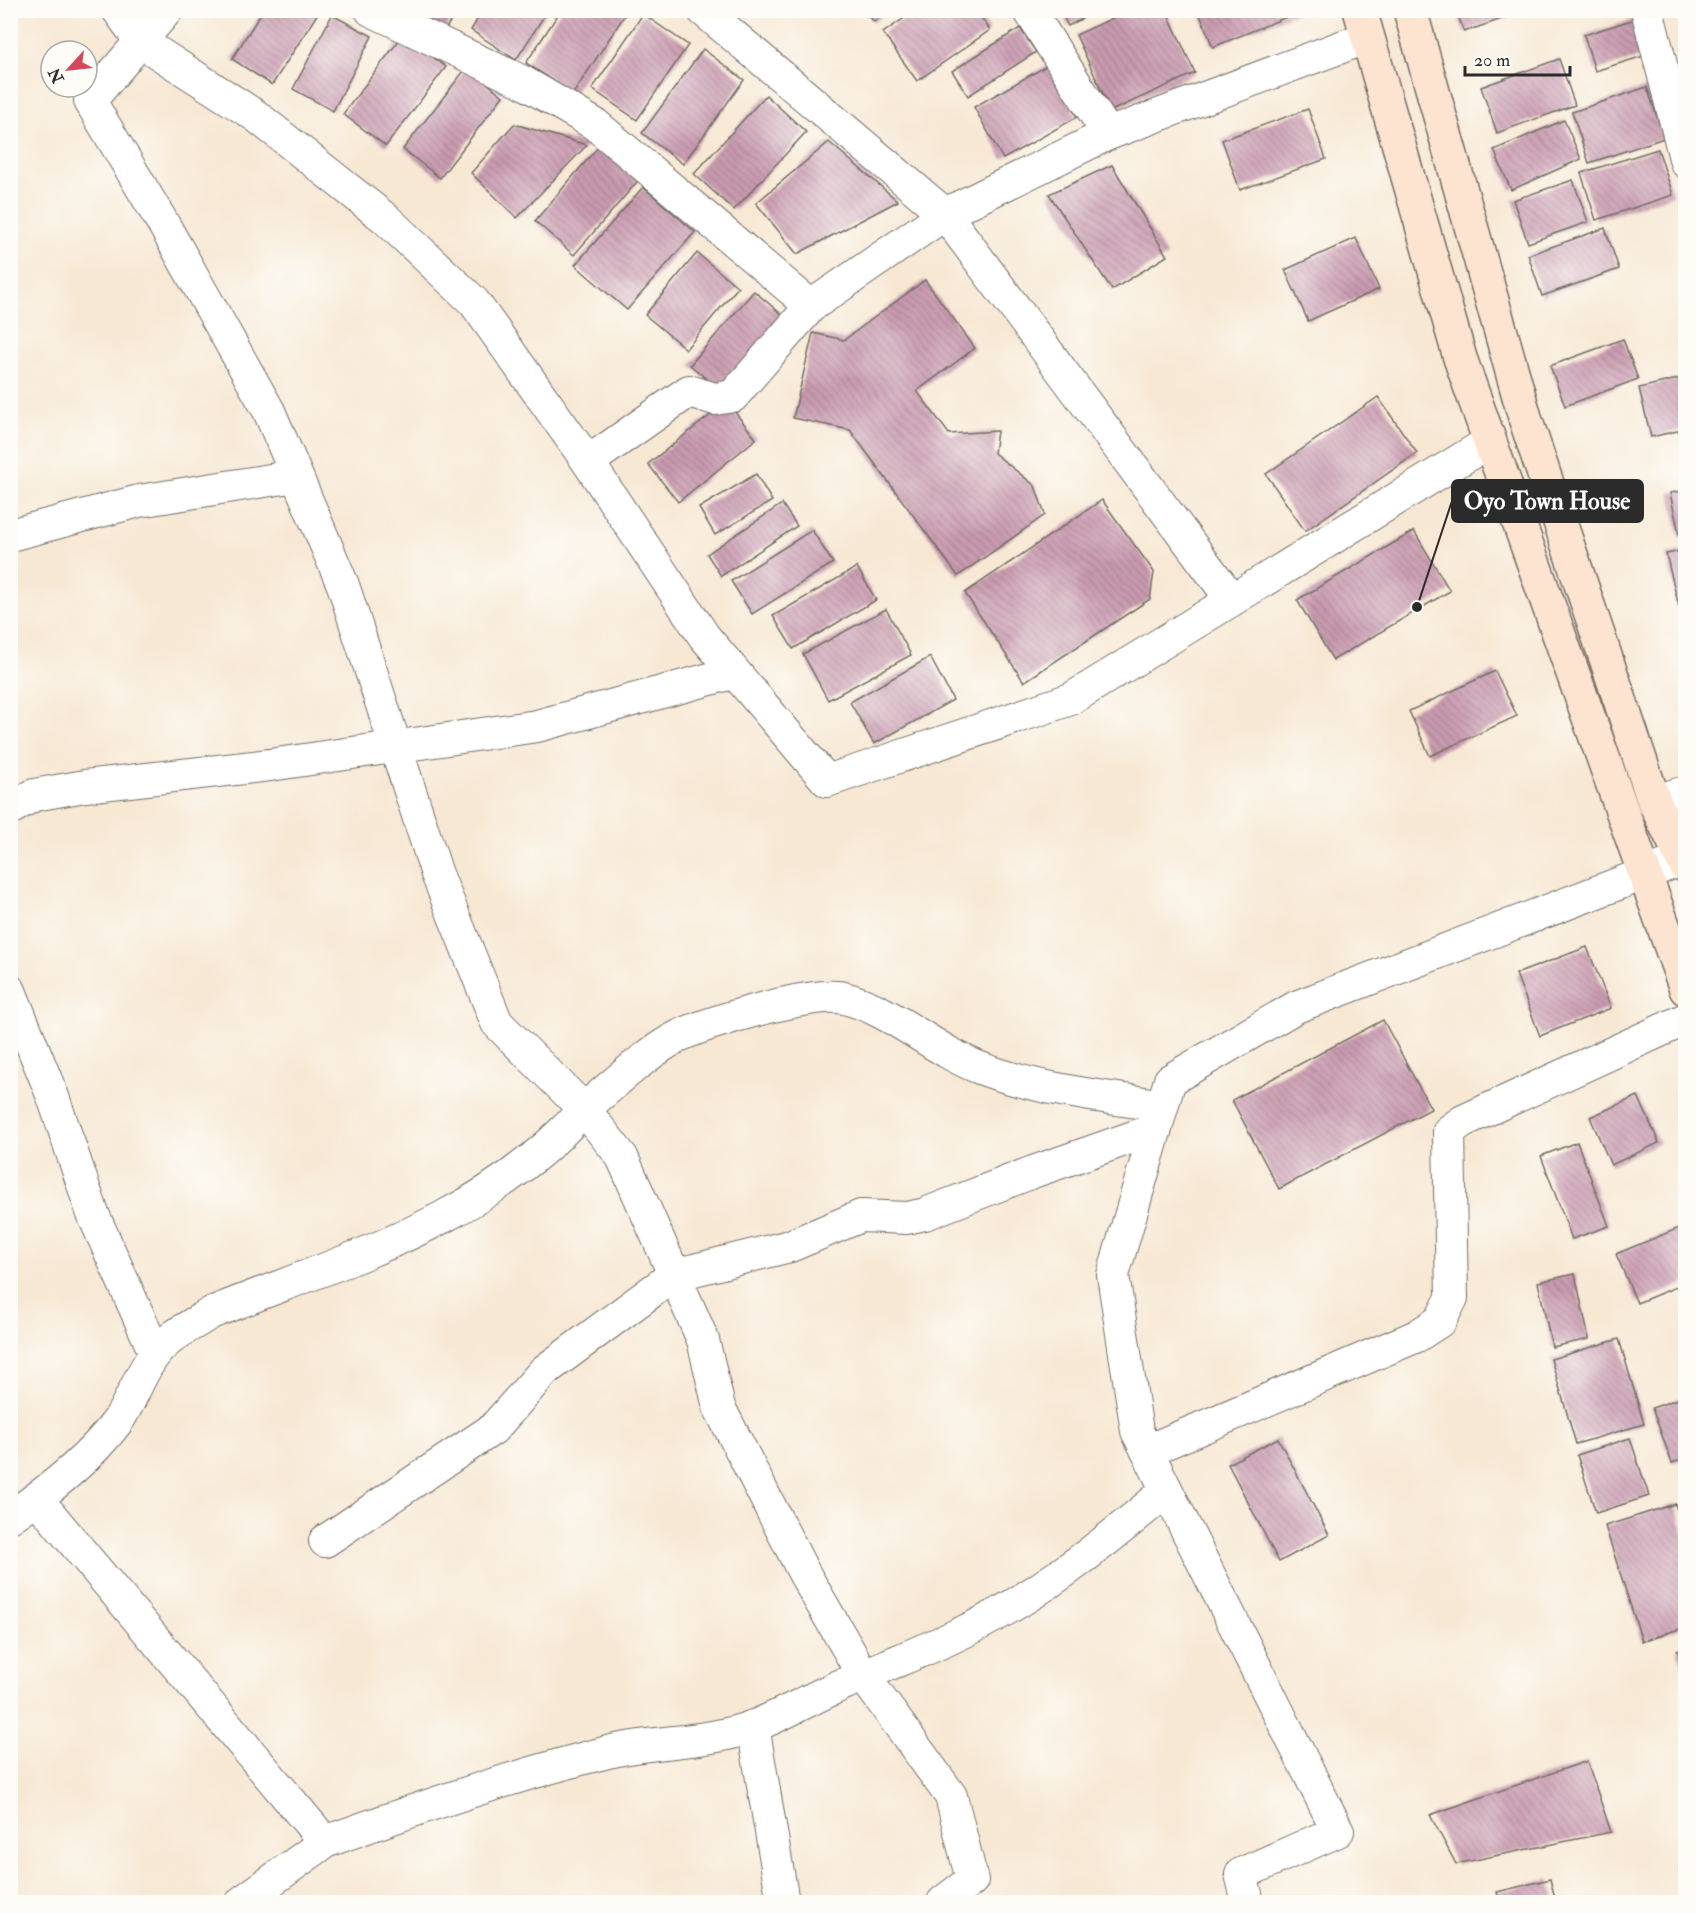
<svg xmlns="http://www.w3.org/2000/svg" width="1696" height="1913" viewBox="0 0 1696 1913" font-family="'IM FELL Double Pica',serif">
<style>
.building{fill:url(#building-back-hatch)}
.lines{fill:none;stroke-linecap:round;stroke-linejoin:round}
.street-casing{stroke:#726d66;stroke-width:34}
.secondary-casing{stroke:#726d66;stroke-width:36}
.street{stroke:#fff;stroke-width:32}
.secondary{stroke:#fde4d0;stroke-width:33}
.leader{fill:none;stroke:#2b2b2b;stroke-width:2}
.callout-dot{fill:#2b2b2b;stroke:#fdfcf7;stroke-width:2}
.callout{fill:#2b2b2b;stroke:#2b2b2b;stroke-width:2}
.callout-label{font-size:24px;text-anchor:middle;font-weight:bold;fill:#fff}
</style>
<defs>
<pattern id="building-back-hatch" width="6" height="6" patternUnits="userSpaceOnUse" patternTransform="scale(1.5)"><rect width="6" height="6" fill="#ca9bb1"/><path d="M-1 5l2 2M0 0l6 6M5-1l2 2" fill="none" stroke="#a47f90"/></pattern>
</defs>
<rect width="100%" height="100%" fill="#fdfcf7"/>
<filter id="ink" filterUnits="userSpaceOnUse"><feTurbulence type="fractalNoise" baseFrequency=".0167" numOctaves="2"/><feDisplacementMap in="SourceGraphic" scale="12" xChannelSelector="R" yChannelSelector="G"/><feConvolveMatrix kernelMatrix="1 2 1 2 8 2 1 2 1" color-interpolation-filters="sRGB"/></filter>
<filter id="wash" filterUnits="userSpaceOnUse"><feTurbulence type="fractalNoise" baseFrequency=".008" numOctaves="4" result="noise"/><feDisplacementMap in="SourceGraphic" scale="24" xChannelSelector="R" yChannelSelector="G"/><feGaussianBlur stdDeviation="1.35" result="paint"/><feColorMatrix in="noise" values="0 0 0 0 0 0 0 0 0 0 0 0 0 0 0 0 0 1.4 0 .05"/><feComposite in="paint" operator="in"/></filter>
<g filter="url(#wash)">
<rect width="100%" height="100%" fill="#f7e8d4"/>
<g id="blocks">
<!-- building -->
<g class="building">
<polygon points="263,10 320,10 272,85 232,59"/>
<polygon points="405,10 457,10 441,37"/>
<polygon points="483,10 548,10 516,60 471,30"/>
<polygon points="561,10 628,10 573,94 526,63"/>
<polygon points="864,10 888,10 874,22"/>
<polygon points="916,10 976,10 990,30 917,81 883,33"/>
<polygon points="1060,10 1099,10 1068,26"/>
<polygon points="1130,10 1166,10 1195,73 1111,111 1076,35"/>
<polygon points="1198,10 1295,10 1296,13 1213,47"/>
<polygon points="1456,10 1524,10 1525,11 1464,32"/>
<polygon points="643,14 688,45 637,120 592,89"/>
<polygon points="332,15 372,36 333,111 293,89"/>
<polygon points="1638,18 1650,54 1595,71 1584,35"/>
<polygon points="1020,28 1036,52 968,96 952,71"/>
<polygon points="403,35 446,67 386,146 343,114"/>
<polygon points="703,49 744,80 683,164 642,133"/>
<polygon points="1559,59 1575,105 1497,133 1481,87"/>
<polygon points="1048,65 1077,117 1003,159 974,107"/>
<polygon points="467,67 503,96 440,178 403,149"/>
<polygon points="1647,87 1664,138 1589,163 1572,112"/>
<polygon points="766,95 806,132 734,210 694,174"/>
<polygon points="1308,109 1326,159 1240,190 1222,140"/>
<polygon points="1564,120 1581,159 1511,190 1494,150"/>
<polygon points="514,124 587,145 517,218 471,173"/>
<polygon points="603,141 643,175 574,255 535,221"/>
<polygon points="829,142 898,201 797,254 756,203"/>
<polygon points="1658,149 1673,195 1596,220 1581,173"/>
<polygon points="1112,165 1167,256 1112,290 1049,194"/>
<polygon points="1573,180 1588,222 1528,243 1513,200"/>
<polygon points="643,187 695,232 627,310 575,265"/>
<polygon points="1605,228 1619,269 1542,296 1528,255"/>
<polygon points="1356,238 1379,289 1308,321 1285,270"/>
<polygon points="697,253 738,287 686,349 645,315"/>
<polygon points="925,280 975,348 917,391 949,434 997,431 994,453 1035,486 1045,515 958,576 850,430 793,418 813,333 844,340"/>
<polygon points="754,291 787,319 723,393 690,365"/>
<polygon points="1623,339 1638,379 1565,406 1550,366"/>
<polygon points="1686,377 1686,429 1651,437 1639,388"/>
<polygon points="1378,397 1417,453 1305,531 1266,474"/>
<polygon points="727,402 756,439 678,502 648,464"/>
<polygon points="756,474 772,501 715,535 699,508"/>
<polygon points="1686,490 1686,537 1680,538 1670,493"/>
<polygon points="1102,500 1154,572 1150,599 1024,682 965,593"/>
<polygon points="782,504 797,526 721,576 707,554"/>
<polygon points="812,530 833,563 752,614 731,581"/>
<polygon points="1414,531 1450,591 1333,660 1297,600"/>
<polygon points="1686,550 1686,605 1679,607 1666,554"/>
<polygon points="857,567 876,600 793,649 773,616"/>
<polygon points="886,609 911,655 828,700 803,654"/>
<polygon points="930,657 953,700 874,744 850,702"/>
<polygon points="1495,671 1517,716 1430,756 1409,711"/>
<polygon points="1587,947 1611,1008 1540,1036 1516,974"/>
<polygon points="1383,1020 1431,1109 1279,1189 1232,1100"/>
<polygon points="1638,1096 1659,1143 1611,1165 1590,1117"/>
<polygon points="1577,1142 1609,1226 1572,1239 1541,1156"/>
<polygon points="1686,1225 1686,1283 1637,1303 1616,1254"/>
<polygon points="1575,1274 1589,1339 1552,1347 1538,1282"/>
<polygon points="1619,1339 1644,1424 1576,1444 1551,1359"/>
<polygon points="1686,1396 1686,1458 1672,1463 1652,1408"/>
<polygon points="1278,1438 1329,1535 1279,1562 1228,1464"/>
<polygon points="1630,1438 1649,1496 1596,1513 1577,1455"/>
<polygon points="1675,1504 1686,1538 1686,1627 1642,1641 1605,1526"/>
<polygon points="1686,1646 1686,1671 1685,1671 1677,1650"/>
<polygon points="1587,1761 1611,1832 1456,1864 1430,1815"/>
<polygon points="1550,1879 1556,1902 1500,1902 1497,1892"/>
</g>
</g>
</g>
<g filter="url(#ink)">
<use href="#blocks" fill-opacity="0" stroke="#726d66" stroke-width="1.5"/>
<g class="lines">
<defs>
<g id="street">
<polyline points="118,10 141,42 256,116 386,219 474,302 588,462"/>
<path d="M167,10L90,101L164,225L269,411L343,585L437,874L497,1023L584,1109C613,1085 647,1052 681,1035C710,1022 815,990 844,998C893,1010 933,1050 980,1068C1038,1090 1102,1096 1162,1106"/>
<polyline points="371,10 523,82 596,125 811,306"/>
<polyline points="703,10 945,214 1108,134"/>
<polyline points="1029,10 1108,134 1368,37"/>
<polyline points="1647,10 1686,162"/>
<polyline points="10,535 139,501 296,476"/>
<polyline points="1232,600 945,214 811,306 733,396 715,399 689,391 588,462 704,636 827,781 1071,699 1489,442"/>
<polyline points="1654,801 1686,792"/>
<polyline points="10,809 34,795 85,786 270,765 537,726 732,673"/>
<polyline points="10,991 53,1097 93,1214 155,1353"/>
<polyline points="1147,1451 1417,1336 1440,1321 1452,1298 1449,1131 1463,1121 1686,1019"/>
<path d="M37,1499L325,1842C418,1808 512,1776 608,1752C656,1740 706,1744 754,1726C785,1714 815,1696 846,1683C882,1666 920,1653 957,1635C1033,1600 1103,1545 1166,1491"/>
<path d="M10,1517C47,1492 90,1458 117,1422C132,1401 139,1374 155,1354C169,1336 192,1325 211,1313C345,1259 485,1222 584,1109L622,1157L703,1340L719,1407L804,1573L863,1675L951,1796L972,1880L943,1902"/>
<polyline points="325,1541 493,1429 544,1371 674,1275 790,1246 861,1216 907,1218 925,1214 1033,1172 1156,1129"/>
<polyline points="753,1726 783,1902"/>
<polyline points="242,1902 325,1842"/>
<polyline points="1248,1902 1241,1874 1338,1831 1137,1431 1113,1275 1170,1080 1296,1007 1683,859"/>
</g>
<g id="secondary">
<polyline points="1360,10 1460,358 1686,989"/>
<polyline points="1410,10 1526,421 1654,801 1686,866"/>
</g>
</defs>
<!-- street casing -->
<use href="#street" class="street-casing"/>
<!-- secondary casing -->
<use href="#secondary" class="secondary-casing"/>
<!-- street -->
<use href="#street" class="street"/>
<!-- secondary -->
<use href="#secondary" class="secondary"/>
</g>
</g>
<!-- callouts -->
<path class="leader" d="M1417 607L1452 501"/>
<circle class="callout-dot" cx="1417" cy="607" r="6"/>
<rect class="callout" x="1452" y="480" width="191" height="42" rx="6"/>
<g class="callout-label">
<text x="1547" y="509">Oyo Town House</text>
</g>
<!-- margin -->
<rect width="1696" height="1913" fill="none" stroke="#fdfcf7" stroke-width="36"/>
<!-- north arrow -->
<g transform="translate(69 69) rotate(243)"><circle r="28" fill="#fdfcf7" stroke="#a9a8a5" stroke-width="1.5"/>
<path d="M0-4.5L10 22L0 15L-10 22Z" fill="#d1495b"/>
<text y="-9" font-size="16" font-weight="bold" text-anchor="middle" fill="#2b2b2b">N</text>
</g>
<!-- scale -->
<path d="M1465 66v9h105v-9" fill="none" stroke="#2b2b2b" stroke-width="3"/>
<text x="1474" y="66" font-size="18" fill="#2b2b2b" stroke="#fdfcf7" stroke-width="4.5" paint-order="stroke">20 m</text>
</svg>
